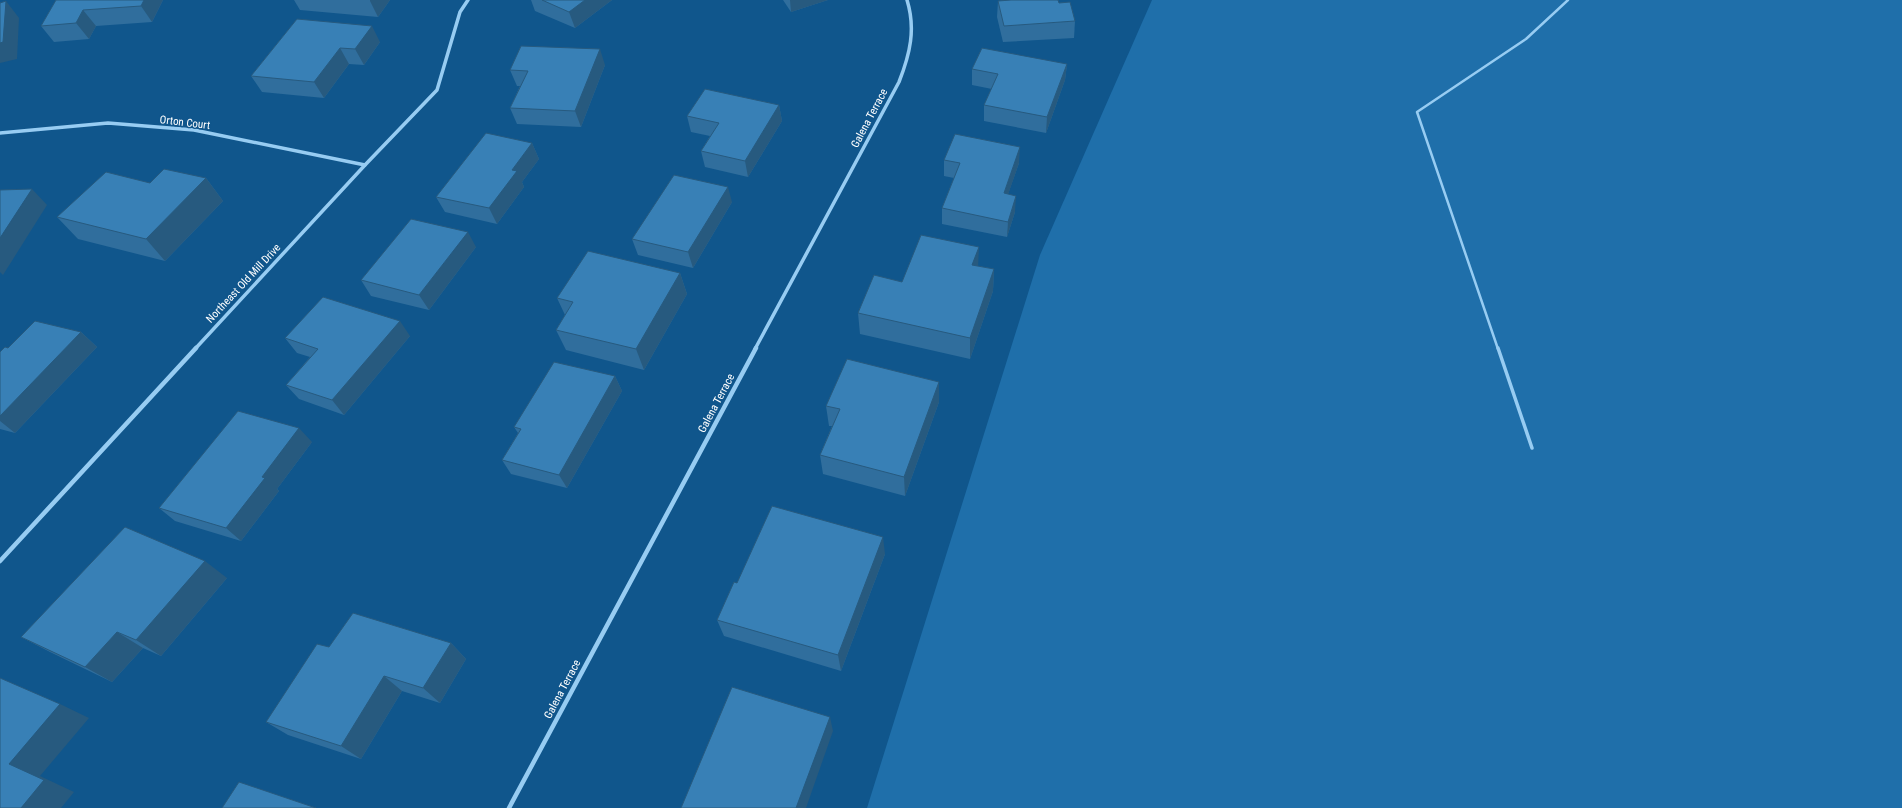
<svg xmlns="http://www.w3.org/2000/svg" width="1902" height="808" viewBox="0 0 1902 808" font-family="'Roboto Condensed',sans-serif">
<style>
.green{fill:#1f6faa}
.lines{fill:none;stroke-linecap:round;stroke-linejoin:round}
.service-far1{stroke:#97ccf2;stroke-width:2.5}
.service{stroke:#97ccf2;stroke-width:3.5}
.minor-far1{stroke:#97ccf2;stroke-width:3.5}
.minor{stroke:#97ccf2;stroke-width:4.5}
.wall{fill:#306e9d}
.shaded-wall{fill:#275a7f}
.building{fill:#3880b6;stroke:#275a7f}
.labels{text-anchor:middle;stroke-width:3;stroke-linejoin:round;paint-order:stroke}
.street-label{font-size:11px;fill:#fff;stroke:#10568c}
</style>
<rect width="100%" height="100%" fill="#10568c"/>
<!-- green -->
<polygon class="green" points="1152,0 1902,0 1902,808 867,808 1040,255"/>
<g class="lines">
<!-- service-far1 -->
<polyline class="service-far1" points="1498,349 1417,112 1526,39 1568,0"/>
<!-- service -->
<polyline class="service" points="1498,348 1532,448"/>
<!-- minor-far1 -->
<g class="minor-far1">
<polyline points="0,133 108,123 194,130 365,165"/>
<polyline points="195,349 365,165 437,90 460,12 468,0"/>
<path d="M755,349L899,82C910,54 916,29 907,0"/>
</g>
<!-- minor -->
<g class="minor">
<polyline points="0,561 196,348"/>
<polyline points="509,808 756,348"/>
</g>
</g>
<!-- wall -->
<g class="wall">
<polygon points="56,0 163,0 152,22 96,26 89,39 54,42 41,26"/>
<polygon points="294,0 390,0 378,17 300,10"/>
<polygon points="531,0 612,0 575,28 535,11"/>
<polygon points="783,0 828,0 791,12"/>
<polygon points="998,1 1059,3 1075,21 1074,38 1003,42 997,17"/>
<polygon points="297,19 380,42 364,65 349,64 324,98 262,92 251,76"/>
<polygon points="1067,64 1065,80 1046,133 984,121 984,105 992,89 972,85 972,69"/>
<polygon points="605,65 581,127 517,124 510,108 520,86 517,86 510,70"/>
<polygon points="779,105 782,121 748,177 705,167 701,151 710,136 691,132 687,116"/>
<polygon points="532,143 539,159 522,182 524,187 497,224 445,212 436,197"/>
<polygon points="944,160 1019,163 1008,194 1015,212 1007,237 942,224 942,208 954,178 944,176"/>
<polygon points="206,178 223,201 165,261 78,239 57,217 150,183"/>
<polygon points="732,202 693,268 638,255 632,239"/>
<polygon points="476,247 429,310 371,296 361,280"/>
<polygon points="978,266 994,269 993,291 970,359 860,334 858,313 902,282"/>
<polygon points="680,273 687,294 644,370 566,350 556,330 565,315 557,298"/>
<polygon points="81,332 97,347 15,433 0,429 0,352 8,348"/>
<polygon points="410,336 344,415 299,399 286,385 310,357 297,353 285,338"/>
<polygon points="615,376 622,391 567,488 511,474 502,460 518,433 514,427"/>
<polygon points="939,382 939,402 905,496 823,474 820,455 832,426 829,426 826,406"/>
<polygon points="312,442 277,489 279,491 241,541 175,521 159,508"/>
<polygon points="885,554 841,671 724,636 717,620 737,583"/>
<polygon points="227,578 161,656 143,648 112,682 50,652 21,637"/>
<polygon points="451,643 466,659 440,703 402,691 361,759 288,735 266,722 329,647"/>
</g>
<!-- shaded-wall -->
<g class="shaded-wall">
<polygon points="144,0 163,0 152,22 141,6"/>
<polygon points="370,0 390,0 378,17 370,1"/>
<polygon points="585,0 612,0 575,28 569,12"/>
<polygon points="790,0 828,0 791,12"/>
<polygon points="6,1 19,18 17,59 0,63 0,43"/>
<polygon points="83,10 96,26 89,39 76,23"/>
<polygon points="372,26 380,42 364,65 355,49"/>
<polygon points="340,48 349,64 324,98 314,82"/>
<polygon points="600,49 605,65 581,127 575,111"/>
<polygon points="1067,64 1065,80 1046,133 1047,117"/>
<polygon points="779,105 782,121 748,177 745,161"/>
<polygon points="532,143 539,159 522,182 524,187 497,224 489,208 512,170"/>
<polygon points="1020,147 1019,163 1003,209 1004,193"/>
<polygon points="206,178 223,201 165,261 146,239"/>
<polygon points="728,187 732,202 693,268 688,252"/>
<polygon points="32,189 47,205 3,275 0,272 0,238"/>
<polygon points="1016,196 1015,212 1007,237 1008,222"/>
<polygon points="468,232 476,247 429,310 419,295"/>
<polygon points="979,247 978,269 972,265"/>
<polygon points="994,269 993,291 970,359 970,338"/>
<polygon points="680,273 687,294 644,370 636,349"/>
<polygon points="400,321 410,336 344,415 332,400"/>
<polygon points="81,332 97,347 15,433 0,421 0,416"/>
<polygon points="615,376 622,391 567,488 559,475"/>
<polygon points="939,382 939,402 905,496 904,477"/>
<polygon points="299,428 312,442 277,489 279,491 241,541 226,528 262,477"/>
<polygon points="883,537 885,554 841,671 838,655"/>
<polygon points="205,561 227,578 161,656 136,640"/>
<polygon points="117,632 143,648 112,682 85,667"/>
<polygon points="451,643 466,659 440,703 423,688"/>
<polygon points="384,676 402,691 361,759 341,746"/>
<polygon points="60,704 89,718 40,776 74,792 61,808 21,808 9,764"/>
<polygon points="830,717 833,731 806,808 796,808"/>
</g>
<!-- building -->
<g class="building">
<polygon points="56,0 144,0 141,6 83,10 76,23 41,26"/>
<polygon points="542,0 585,0 569,12"/>
<polygon points="1011,0 1058,0 1059,3 1070,2 1075,21 1004,26 998,1"/>
<polygon points="6,1 3,42 0,43 0,3"/>
<polygon points="297,19 372,26 355,49 340,48 314,82 251,76"/>
<polygon points="521,46 600,49 575,111 510,108 528,71 510,70"/>
<polygon points="982,48 1067,64 1047,117 984,105 998,74 972,69"/>
<polygon points="705,89 779,105 745,161 701,151 719,123 687,116"/>
<polygon points="486,133 532,143 512,170 517,171 489,208 436,197"/>
<polygon points="955,134 1020,147 1004,193 1016,196 1008,222 942,208 960,163 944,160"/>
<polygon points="164,169 206,178 146,239 57,217 106,172 150,183"/>
<polygon points="674,175 728,187 688,252 632,239"/>
<polygon points="32,189 0,238 0,190"/>
<polygon points="411,219 468,232 419,295 361,280"/>
<polygon points="921,235 979,247 972,265 994,269 970,338 858,313 874,275 902,282"/>
<polygon points="588,251 680,273 636,349 556,330 573,302 557,298"/>
<polygon points="323,297 400,321 332,400 286,385 318,349 285,338"/>
<polygon points="35,321 81,332 0,416 0,352 5,347 8,348"/>
<polygon points="847,359 939,382 904,477 820,455 840,409 826,406"/>
<polygon points="554,362 615,376 559,475 502,460 521,429 514,427"/>
<polygon points="238,411 299,428 262,477 265,478 226,528 159,508"/>
<polygon points="772,506 883,537 838,655 717,620 734,582 737,583"/>
<polygon points="125,527 205,561 136,640 117,632 85,667 21,637"/>
<polygon points="353,613 451,643 423,688 384,676 341,746 266,722 317,644 329,647"/>
<polygon points="0,678 60,704 9,764 44,780 21,808 0,808"/>
<polygon points="732,687 830,717 796,808 681,808"/>
<polygon points="239,782 316,808 222,808"/>
</g>
<g class="labels">
<!-- street labels -->
<g class="street-label">
<text transform="translate(869 118) rotate(-62)" y="4">Galena Terrace</text>
<text transform="translate(185 122) rotate(7)" y="4">Orton Court</text>
<text transform="translate(243 283) rotate(-47)" y="4">Northeast Old Mill Drive</text>
<text transform="translate(716 403) rotate(-62)" y="4">Galena Terrace</text>
<text transform="translate(562 689) rotate(-62)" y="4">Galena Terrace</text>
</g>
</g>
</svg>
